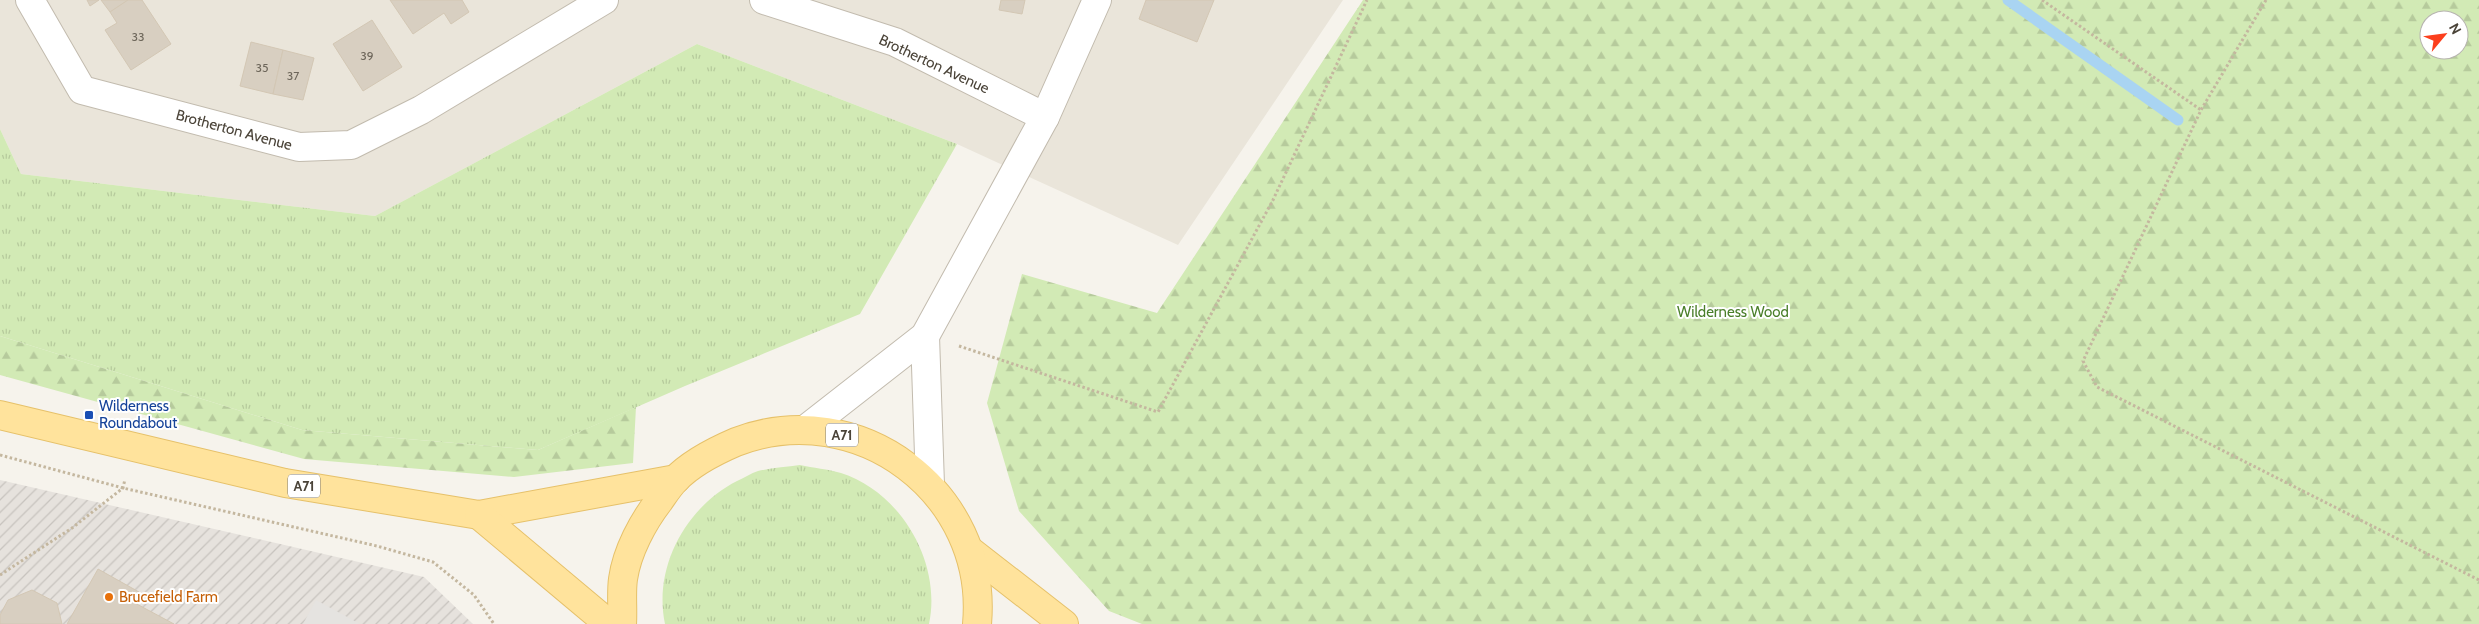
<svg xmlns="http://www.w3.org/2000/svg" width="2479" height="624" viewBox="0 0 2479 624" font-family="Cabin,sans-serif">
<style>
.residential{fill:#eae5da}
.industrial{fill:url(#industrial-furrows)}
.grass{fill:url(#grass-tufts)}
.forest{fill:url(#forest-firs);fill-rule:evenodd}
.parking{fill:#e5e3e0}
.lines{fill:none;stroke-linecap:round;stroke-linejoin:round}
.stream{stroke:#a9d4f2;stroke-width:11}
.building{fill:#d8cfc1;stroke:#d3c7b4}
.street-casing{stroke:#c2bbae;stroke-width:30}
.primary-casing{stroke:#e6c16a;stroke-width:30}
.path{stroke:#c4b79f;stroke-width:3;stroke-dasharray:2.5 2.5;stroke-linecap:butt}
.street{stroke:#fff;stroke-width:28}
.primary{stroke:#ffe39c;stroke-width:28}
.transit-dot{fill:#1a4fb4;stroke:#fff;stroke-width:2}
.food-dot{fill:#e8710a;stroke:#fff;stroke-width:2}
.labels{text-anchor:middle;stroke-width:4;stroke-linejoin:round;paint-order:stroke}
.number-label{font-size:12px;fill:#6e675b}
.shield{fill:#fff;stroke:#817c74;stroke-width:1}
.shield-label{font-size:14px;font-weight:bold;fill:#4b4439}
.street-label{font-size:15px;fill:#4b4439;stroke:#fff}
.park-label{font-size:15px;fill:#4a7f2a;stroke:#fff}
.transit-label{font-size:15px;fill:#164399;stroke:#fff;text-anchor:start}
.food-label{font-size:15px;fill:#c56008;stroke:#fff;text-anchor:start}
</style>
<defs>
<pattern id="industrial-furrows" width="10" height="10" patternUnits="userSpaceOnUse" patternTransform="scale(1.25)"><rect width="10" height="10" fill="#e6e2dd"/><path d="M-1 1l2-2M0 10L10 0M9 11l2-2" fill="none" stroke="#c7c3be"/></pattern>
<pattern id="grass-tufts" width="24" height="20" patternUnits="userSpaceOnUse" patternTransform="scale(1.25)"><rect width="24" height="20" fill="#d2eab5"/><path d="M3 7l-1-3M5 7V3M7 7l1-3M15 17l-1-3M17 17v-4M19 17l1-3" fill="none" stroke="#b6ca9c"/></pattern>
<pattern id="forest-firs" width="22" height="20" patternUnits="userSpaceOnUse" patternTransform="scale(1.25)"><rect width="22" height="20" fill="#d2eab5"/><path d="M5 1l3.5 6h-7zM16 11l3.5 6h-7z" fill="#b6ca9c"/></pattern>
</defs>
<rect width="100%" height="100%" fill="#f6f3ec"/>
<!-- residential -->
<polygon class="residential" points="0,0 1343,0 1178,245 957,144 697,44 375,216 21,174 0,129"/>
<!-- industrial -->
<polygon class="industrial" points="0,480 424,577 473,624 0,624"/>
<!-- grass -->
<g class="grass">
<polygon points="697,44 957,144 860,314 685,386 538,450 302,430 0,336 0,129 21,174 375,216"/>
<path d="M800,465C813,468 828,469 841,473C901,492 942,563 929,624H665C653,567 686,507 737,481C744,478 751,473 758,471C771,468 786,467 800,465Z"/>
</g>
<!-- forest -->
<g class="forest">
<path d="M1363,0H2479V624H1142L1109,611L1019,511L987,403L1022,274L1157,313ZM2429,20H2459V50H2429Z"/>
<polygon points="0,336 302,430 538,450 636,407 633,463 514,477 304,459 0,375"/>
</g>
<!-- parking -->
<polygon class="parking" points="316,600 360,624 303,624"/>
<g class="lines">
<!-- stream -->
<polyline class="stream" points="2008,0 2178,120"/>
</g>
<!-- building -->
<g class="building">
<polygon points="87,0 99,0 90,6"/>
<polygon points="101,0 128,0 110,12"/>
<polygon points="128,0 142,0 171,44 131,70 105,30 117,23 110,12"/>
<polygon points="390,0 462,0 469,12 451,24 444,13 413,34"/>
<polygon points="1001,0 1025,0 1022,14 999,10"/>
<polygon points="1146,0 1214,0 1197,42 1139,19"/>
<polygon points="372,20 402,67 363,91 333,44"/>
<polygon points="251,42 283,50 273,94 240,86"/>
<polygon points="283,50 314,58 303,100 273,94"/>
<polygon points="98,569 139,592 133,602 174,624 67,624"/>
<polygon points="32,590 57,603 62,624 0,624 0,615 8,600"/>
</g>
<g class="lines">
<defs>
<g id="street">
<polyline points="30,0 82,90 299,147 351,145 421,110 604,0"/>
<polyline points="764,0 895,42 1045,117"/>
<polyline points="925,336 930,485"/>
<polyline points="806,429 925,336 1045,117 1097,0"/>
</g>
<g id="primary">
<polyline points="0,415 285,483 479,515 676,479"/>
<polyline points="479,515 609,624"/>
<polyline points="969,550 1064,624"/>
<path d="M622,624C623,609 621,593 623,579C627,551 643,522 659,501C664,494 669,486 675,480C691,463 715,451 736,442C858,395 989,493 977,624"/>
</g>
</defs>
<!-- street casing -->
<use href="#street" class="street-casing"/>
<!-- primary casing -->
<use href="#primary" class="primary-casing"/>
<!-- path -->
<g class="path">
<polyline points="2042,0 2201,110"/>
<polyline points="2266,0 2201,110 2083,361 2097,387 2479,580"/>
<polyline points="959,346 1158,412 1273,200 1367,0"/>
<polyline points="0,455 123,488 377,546 433,562 474,595 494,624"/>
<polyline points="0,575 72,528 123,488 125,479"/>
</g>
<!-- street -->
<use href="#street" class="street"/>
<!-- primary -->
<use href="#primary" class="primary"/>
</g>
<!-- markers -->
<rect class="transit-dot" x="84" y="410" width="10" height="10" rx="2.5"/>
<circle class="food-dot" cx="109" cy="597" r="5"/>
<g class="labels">
<!-- number labels -->
<g class="number-label">
<text x="138" y="41">33</text>
<text x="367" y="60">39</text>
<text x="262" y="72">35</text>
<text x="293" y="80">37</text>
</g>
<!-- shield labels -->
<g class="shield">
<rect x="826" y="423.5" width="32" height="23" rx="4"/>
<rect x="288" y="474.5" width="32" height="23" rx="4"/>
</g>
<g class="shield-label">
<text x="842" y="440">A71</text>
<text x="304" y="491">A71</text>
</g>
<!-- street labels -->
<g class="street-label">
<text transform="translate(934 64) rotate(25)" y="5">Brotherton Avenue</text>
<text transform="translate(234 130) rotate(15)" y="5">Brotherton Avenue</text>
</g>
<!-- park labels -->
<g class="park-label">
<text x="1733" y="317">Wilderness Wood</text>
</g>
<!-- transit labels -->
<g class="transit-label">
<text x="99" y="411">Wilderness<tspan x="99" dy="17">Roundabout</tspan></text>
</g>
<!-- food labels -->
<g class="food-label">
<text x="119" y="602">Brucefield Farm</text>
</g>
</g>
<!-- north arrow -->
<g transform="translate(2444 35) rotate(61)"><circle r="24" fill="#ffffff" stroke="#b7b4b0"/>
<path d="M0-4L9 19L0 12L-9 19Z" fill="#fc3f1d"/>
<text y="-8" font-size="14" font-weight="bold" text-anchor="middle" fill="#4b4439">N</text>
</g>
</svg>
